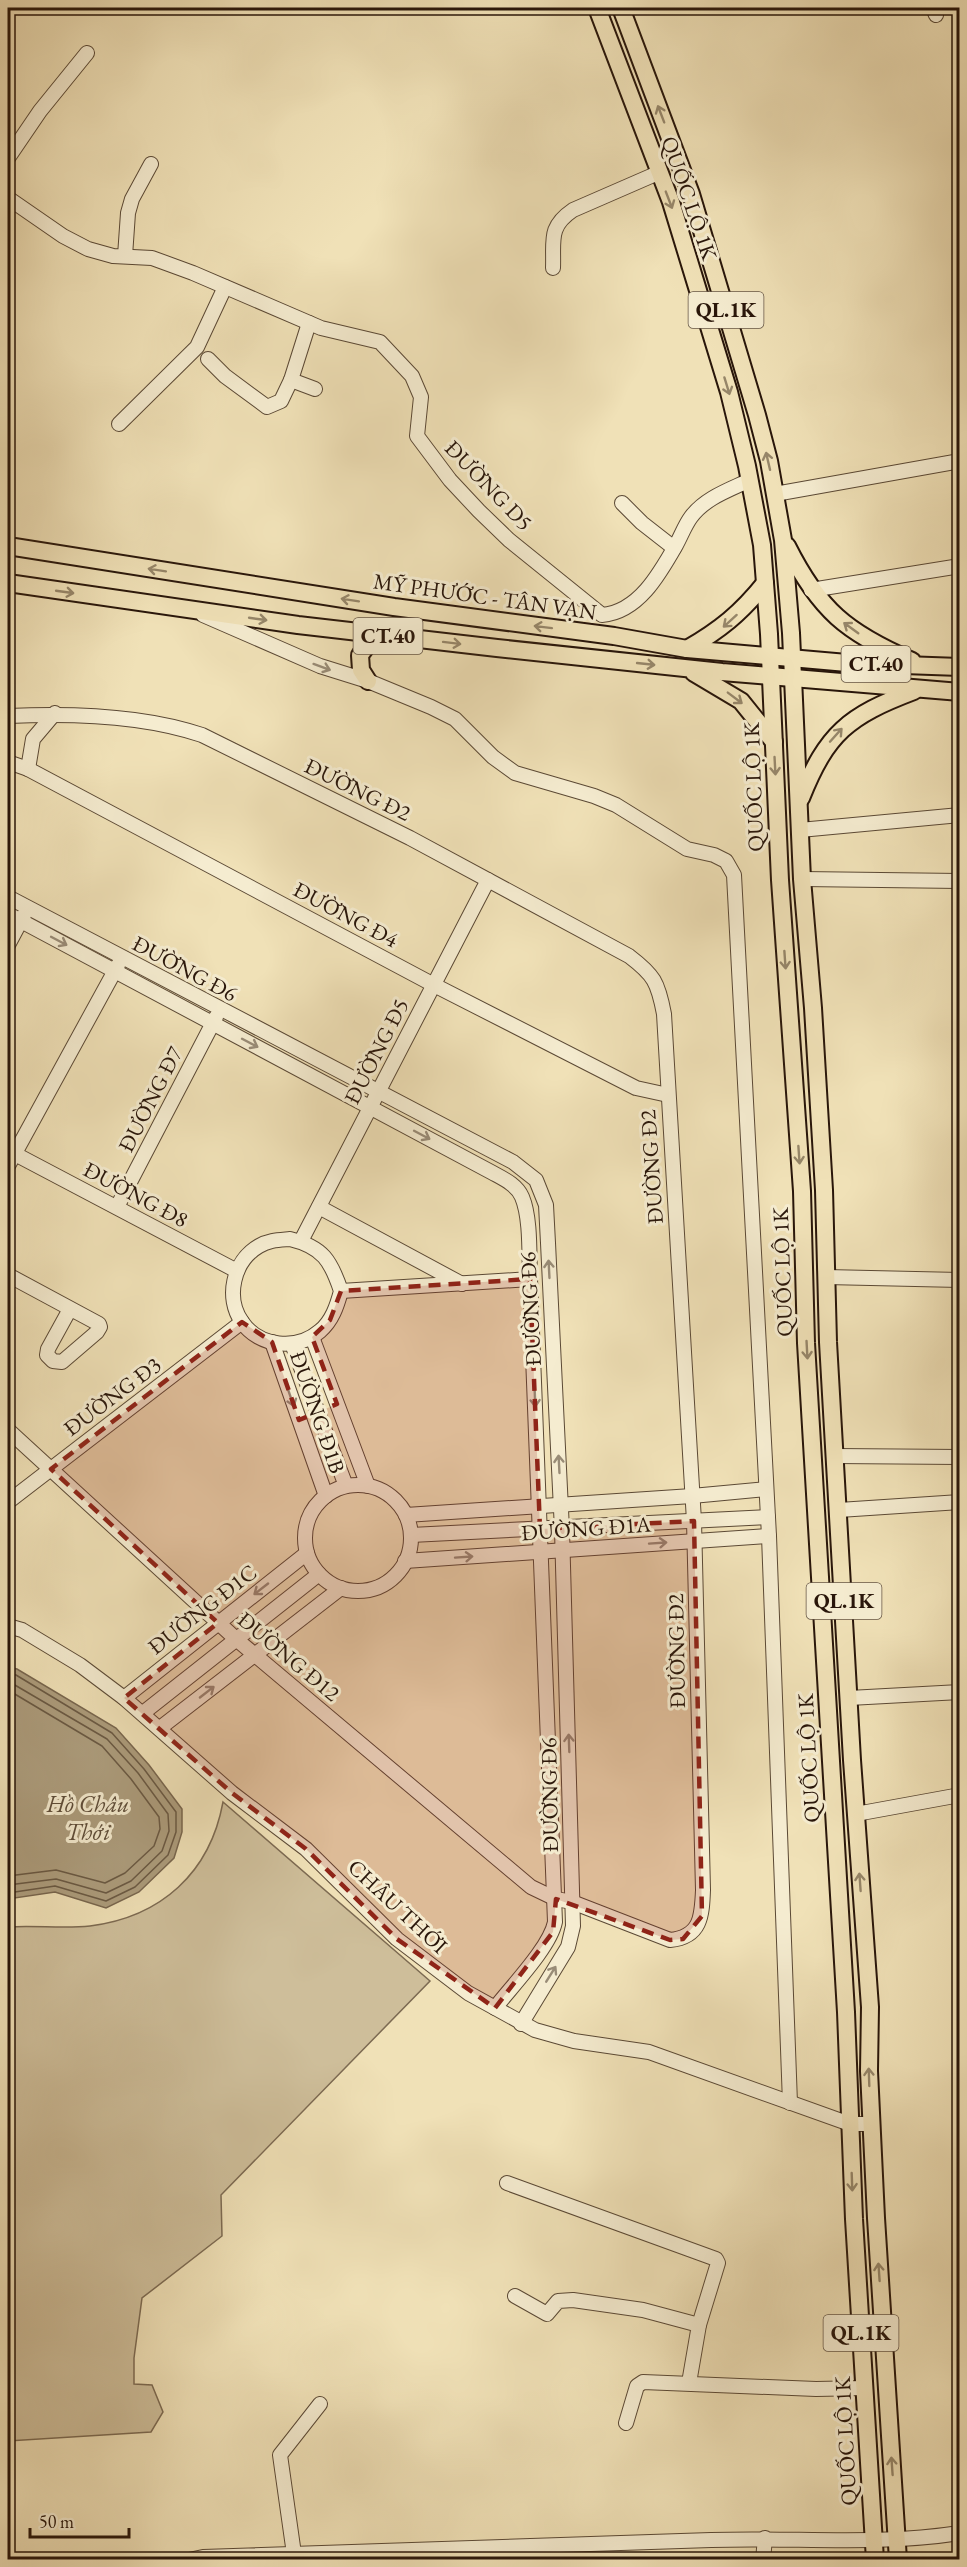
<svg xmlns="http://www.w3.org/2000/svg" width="967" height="2567" viewBox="0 0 967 2567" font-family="'EB Garamond',serif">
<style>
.green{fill:#cebe9a;stroke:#7c6a52;stroke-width:1.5}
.water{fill:#ac9c7c;stroke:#78664e;stroke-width:1.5}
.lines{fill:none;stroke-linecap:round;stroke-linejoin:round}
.shore{stroke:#6a5943;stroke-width:1.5}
.minor-casing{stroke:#5b4935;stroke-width:16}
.major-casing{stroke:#29160a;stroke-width:20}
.minor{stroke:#f5ecd0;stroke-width:14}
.major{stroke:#f0e1b7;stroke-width:16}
.oneway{stroke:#968669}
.oneway2{stroke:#998c77}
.marked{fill:#8f2418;fill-opacity:0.2;stroke:#8f2418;stroke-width:4.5;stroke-dasharray:12 8;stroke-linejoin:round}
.labels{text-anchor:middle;stroke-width:6;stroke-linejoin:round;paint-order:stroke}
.shield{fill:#f5ecd0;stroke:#665645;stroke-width:1.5}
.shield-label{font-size:21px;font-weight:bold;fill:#29160a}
.street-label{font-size:22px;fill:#29160a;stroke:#f5ecd0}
.water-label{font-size:24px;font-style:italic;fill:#5d4c38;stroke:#f5ecd0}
</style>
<rect width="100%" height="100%" fill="#f0e1b7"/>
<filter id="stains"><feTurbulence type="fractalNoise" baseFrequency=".00333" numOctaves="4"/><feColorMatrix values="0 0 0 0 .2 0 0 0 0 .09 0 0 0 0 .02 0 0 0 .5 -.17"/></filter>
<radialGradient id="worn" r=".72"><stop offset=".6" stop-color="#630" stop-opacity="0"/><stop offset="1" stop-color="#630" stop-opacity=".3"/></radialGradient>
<!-- green -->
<path class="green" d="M223,1802L430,1981L221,2195L222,2236L142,2298L134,2358V2384L152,2385L163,2412L151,2432L8,2441V1927C35,1925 63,1929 90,1926C161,1917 210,1873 223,1802Z"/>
<!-- water -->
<polygon class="water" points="8,1667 17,1669 116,1728 149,1765 182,1809 182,1832 174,1858 139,1892 106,1908 55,1892 8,1899"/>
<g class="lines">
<!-- shore -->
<g class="shore">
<polyline points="8,1673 16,1675 112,1733 144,1769 176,1812 176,1832 168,1855 135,1887 106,1901 55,1886 8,1893"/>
<polyline points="8,1681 107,1739 138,1773 168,1814 169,1831 162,1851 131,1881 106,1893 56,1879 8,1885"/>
<polyline points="8,1690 102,1746 131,1779 159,1817 160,1829 154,1846 125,1873 105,1883 56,1870 8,1876"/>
</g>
<defs>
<g id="minor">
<polyline points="933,8 936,15"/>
<polyline points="8,158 40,111 87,53"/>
<path d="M8,198L63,236L88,249L113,256L152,258L193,273L321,328L380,342L412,376L421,397L417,436L450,480L479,511L509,540L602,615C638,612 659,575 676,545C681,536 685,525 691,517C705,498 729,490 750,480"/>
<polyline points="125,256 128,213 132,199 151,164"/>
<path d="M553,268C554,240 548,227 573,210L658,173"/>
<polyline points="309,323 291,380 315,389"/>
<polyline points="208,359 225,376 267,407 281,401 291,380"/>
<polyline points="119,424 197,347 225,287"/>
<polyline points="775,494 960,461"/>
<polyline points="622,503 642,523 674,548"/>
<polyline points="811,590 960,566"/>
<polyline points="203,615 320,666 368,681 431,707 455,719 493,757 515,773 594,796 616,805 687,849 714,855 726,861 734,875 769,1536 790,2103"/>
<path d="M8,716C70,713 143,715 202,735L410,838L629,956C654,975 658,982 664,1014L694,1521L703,1890C702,1916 701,1937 670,1940L572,1902L556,1899L531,1887L236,1639L8,1430"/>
<polyline points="8,762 28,769 434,985 636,1088 668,1095"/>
<polyline points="28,769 33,739 55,713"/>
<polyline points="800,830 960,815"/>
<polyline points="802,879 960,881"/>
<polyline points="8,897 513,1162 536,1180 546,1205 548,1243 562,1530 573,1926 568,1947 521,2024"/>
<path d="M8,914L493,1173C504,1179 517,1185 522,1197C531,1218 529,1256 530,1279L555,1922C550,1947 512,1986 495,2008"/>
<polyline points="8,945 24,915"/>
<polyline points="15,1154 237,1271"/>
<polyline points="8,1166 118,965"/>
<polyline points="117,1207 216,1017"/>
<polyline points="319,1207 462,1284"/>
<path d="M290,1239C323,1247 331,1261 341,1291C337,1306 332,1321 320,1331C297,1351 259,1347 242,1322C225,1298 233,1261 259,1246C269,1240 279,1240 290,1239Z"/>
<polyline points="301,1241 488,880"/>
<polyline points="8,1275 99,1324 100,1327 97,1332 62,1362 53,1361 47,1355 48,1349 70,1309"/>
<polyline points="826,1277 960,1280"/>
<polyline points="341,1291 530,1279"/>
<polyline points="312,1337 368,1486"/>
<polyline points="272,1342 326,1496"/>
<polyline points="292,1344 346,1486"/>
<polyline points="835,1456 960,1457"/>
<circle cx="358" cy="1538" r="53"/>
<polyline points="8,1502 242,1322"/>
<polyline points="839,1510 960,1502"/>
<polyline points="406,1515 692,1496 766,1489"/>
<polyline points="411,1535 768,1517"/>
<polyline points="405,1561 769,1536"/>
<polyline points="8,1626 22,1630 80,1665 124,1698 232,1793 306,1849 397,1939 468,1993 535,2030 574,2041 649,2052 850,2124 871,2124"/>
<polyline points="124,1698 307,1553"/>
<polyline points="849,1698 960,1692"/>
<polyline points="143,1713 319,1574"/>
<polyline points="160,1728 341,1588"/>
<polyline points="856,1814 960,1795"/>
<polyline points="507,2183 716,2259 718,2263 699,2325"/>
<polyline points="515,2296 547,2314 558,2301 573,2300 643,2310 699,2325 689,2383"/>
<polyline points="626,2423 637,2386 643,2382 816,2389 864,2388"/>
<polyline points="294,2554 280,2455 320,2404"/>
<path d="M189,2560L203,2557C372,2551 541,2545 711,2540C795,2537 875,2546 960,2533"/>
<polyline points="763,2560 765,2538"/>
</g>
<g id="major">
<polyline points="597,8 671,202 729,392 747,466 762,545 769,634 780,880 802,1191 806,1343 846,2012 854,2219 875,2560"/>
<polyline points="621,8 691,194 757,415 769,461 783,540 791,633 802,879 813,1008 824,1190 828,1342 852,1760 870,2007 869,2071 876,2218 898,2560"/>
<polyline points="8,546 394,607 614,636 687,649 847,663 960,667"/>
<path d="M787,546C819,610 847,633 912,661"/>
<polyline points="8,583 298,625 497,648 722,672 960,692"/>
<path d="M687,649C720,630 741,613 765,583"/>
<polyline points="694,673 741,701 774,742"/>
<polyline points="368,681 361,670 360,655 376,634"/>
<path d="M801,798C827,733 848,716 914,691"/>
</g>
</defs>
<!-- minor casing -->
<use href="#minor" class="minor-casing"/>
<!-- major casing -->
<use href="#major" class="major-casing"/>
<!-- minor -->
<use href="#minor" class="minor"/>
<!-- major -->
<use href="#major" class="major"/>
</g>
<!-- one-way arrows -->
<defs><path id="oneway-shaft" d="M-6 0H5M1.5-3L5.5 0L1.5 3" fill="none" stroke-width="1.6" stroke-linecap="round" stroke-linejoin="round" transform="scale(1.5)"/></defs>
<g class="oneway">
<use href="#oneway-shaft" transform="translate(661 114) rotate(-111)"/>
<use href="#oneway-shaft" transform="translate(669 200) rotate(69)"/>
<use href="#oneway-shaft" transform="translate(727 386) rotate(73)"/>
<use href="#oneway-shaft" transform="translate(768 461) rotate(-103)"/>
<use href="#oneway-shaft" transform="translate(157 570) rotate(-171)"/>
<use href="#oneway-shaft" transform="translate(65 592) rotate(8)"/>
<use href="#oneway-shaft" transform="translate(350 600) rotate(-171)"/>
<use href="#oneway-shaft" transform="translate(258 619) rotate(8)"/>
<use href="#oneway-shaft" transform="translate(730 621) rotate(138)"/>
<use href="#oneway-shaft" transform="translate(543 627) rotate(-173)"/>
<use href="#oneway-shaft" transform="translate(851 628) rotate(-144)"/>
<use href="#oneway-shaft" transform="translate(452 643) rotate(7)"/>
<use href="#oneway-shaft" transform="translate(646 664) rotate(6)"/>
<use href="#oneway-shaft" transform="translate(735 698) rotate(37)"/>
<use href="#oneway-shaft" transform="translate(836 735) rotate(-48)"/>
<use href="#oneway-shaft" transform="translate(775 766) rotate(87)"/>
<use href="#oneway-shaft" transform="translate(785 960) rotate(86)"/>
<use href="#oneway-shaft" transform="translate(799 1155) rotate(86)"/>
<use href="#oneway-shaft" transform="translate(807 1350) rotate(87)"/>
<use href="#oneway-shaft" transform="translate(860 1882) rotate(-94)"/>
<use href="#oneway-shaft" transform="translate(869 2077) rotate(-92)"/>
<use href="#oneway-shaft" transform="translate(852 2182) rotate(88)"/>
<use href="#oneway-shaft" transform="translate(879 2272) rotate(-94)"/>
<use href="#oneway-shaft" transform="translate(892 2466) rotate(-94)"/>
</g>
<g class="oneway2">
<use href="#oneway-shaft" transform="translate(322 667) rotate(20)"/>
<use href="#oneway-shaft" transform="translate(59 941) rotate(28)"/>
<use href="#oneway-shaft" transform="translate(250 1043) rotate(28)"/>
<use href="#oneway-shaft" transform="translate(422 1135) rotate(28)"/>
<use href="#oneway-shaft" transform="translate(549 1269) rotate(-93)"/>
<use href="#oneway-shaft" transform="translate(291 1398) rotate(71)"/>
<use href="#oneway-shaft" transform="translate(535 1398) rotate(88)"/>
<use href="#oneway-shaft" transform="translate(559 1464) rotate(-93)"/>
<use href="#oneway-shaft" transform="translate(658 1543) rotate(-4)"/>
<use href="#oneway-shaft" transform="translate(464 1557) rotate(-4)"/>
<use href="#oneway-shaft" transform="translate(261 1589) rotate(142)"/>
<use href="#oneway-shaft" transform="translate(207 1692) rotate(-38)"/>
<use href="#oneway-shaft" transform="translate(569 1743) rotate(-92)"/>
<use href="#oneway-shaft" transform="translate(551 1974) rotate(-58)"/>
</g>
<!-- marked area -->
<path class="marked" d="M530,1279L540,1529L694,1521L702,1916L683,1939L670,1940L556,1899L553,1932L495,2008L397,1939L306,1849L232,1793L124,1698L218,1623L51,1469L242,1322L272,1342L299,1420L337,1404L312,1337L330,1320L341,1291Z"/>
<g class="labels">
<!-- shield labels -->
<g class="shield">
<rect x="688.5" y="292" width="75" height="36" rx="4.5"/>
<rect x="353.5" y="618" width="69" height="36" rx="4.5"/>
<rect x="841.5" y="646" width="69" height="36" rx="4.5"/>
<rect x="806.5" y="1583" width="75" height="36" rx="4.5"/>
<rect x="823.5" y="2315" width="75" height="36" rx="4.5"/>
</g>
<g class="shield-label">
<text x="726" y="317">QL.1K</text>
<text x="388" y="643">CT.40</text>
<text x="876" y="671">CT.40</text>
<text x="844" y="1608">QL.1K</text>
<text x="861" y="2340">QL.1K</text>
</g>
<!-- street labels -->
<g class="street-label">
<text transform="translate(690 198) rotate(71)" y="8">QUỐC LỘ 1K</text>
<text transform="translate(489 485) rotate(46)" y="8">ĐƯỜNG D5</text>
<text transform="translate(485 596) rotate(8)" y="8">MỸ PHƯỚC - TÂN VẠN</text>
<text transform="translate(753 787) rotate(-92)" y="8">QUỐC LỘ 1K</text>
<text transform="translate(358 789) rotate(26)" y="8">ĐƯỜNG Đ2</text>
<text transform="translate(346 914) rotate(28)" y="8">ĐƯỜNG Đ4</text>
<text transform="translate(185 968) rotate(28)" y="8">ĐƯỜNG Đ6</text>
<text transform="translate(376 1051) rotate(-63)" y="8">ĐƯỜNG Đ5</text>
<text transform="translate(150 1099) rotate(-63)" y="8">ĐƯỜNG Đ7</text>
<text transform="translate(651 1167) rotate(-94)" y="8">ĐƯỜNG Đ2</text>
<text transform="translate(136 1194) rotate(28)" y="8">ĐƯỜNG Đ8</text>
<text transform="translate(782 1272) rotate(-92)" y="8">QUỐC LỘ 1K</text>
<text transform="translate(530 1309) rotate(-93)" y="8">ĐƯỜNG Đ6</text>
<text transform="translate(112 1396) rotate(-37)" y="8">ĐƯỜNG Đ3</text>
<text transform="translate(318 1412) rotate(71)" y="8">ĐƯỜNG Đ1B</text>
<text transform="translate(586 1528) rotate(-4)" y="8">ĐƯỜNG Đ1A</text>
<text transform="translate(202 1609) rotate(-38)" y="8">ĐƯỜNG Đ1C</text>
<text transform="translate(676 1651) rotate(-91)" y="8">ĐƯỜNG Đ2</text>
<text transform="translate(289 1656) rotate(40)" y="8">ĐƯỜNG Đ12</text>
<text transform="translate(808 1758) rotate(-93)" y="8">QUỐC LỘ 1K</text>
<text transform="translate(549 1795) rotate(-91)" y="8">ĐƯỜNG Đ6</text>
<text transform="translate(398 1906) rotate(43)" y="8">CHÂU THỚI</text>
<text transform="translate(845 2441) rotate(-93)" y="8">QUỐC LỘ 1K</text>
</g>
<!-- water labels -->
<g class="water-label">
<text x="88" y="1812">Hồ Châu<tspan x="88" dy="28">Thới</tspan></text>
</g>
</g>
<!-- margin -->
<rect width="967" height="2567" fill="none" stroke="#f0e1b7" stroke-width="30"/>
<rect x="9" y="9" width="949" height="2549" fill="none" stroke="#29160a" stroke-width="3"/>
<rect x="15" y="15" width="937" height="2537" fill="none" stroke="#29160a" stroke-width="1.5"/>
<!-- scale -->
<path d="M30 2528v9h99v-9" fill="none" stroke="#29160a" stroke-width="3"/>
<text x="39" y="2528" font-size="18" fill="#29160a" stroke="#f5ecd0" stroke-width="4.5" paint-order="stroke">50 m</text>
<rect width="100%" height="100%" filter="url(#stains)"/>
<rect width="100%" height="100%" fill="url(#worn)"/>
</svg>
